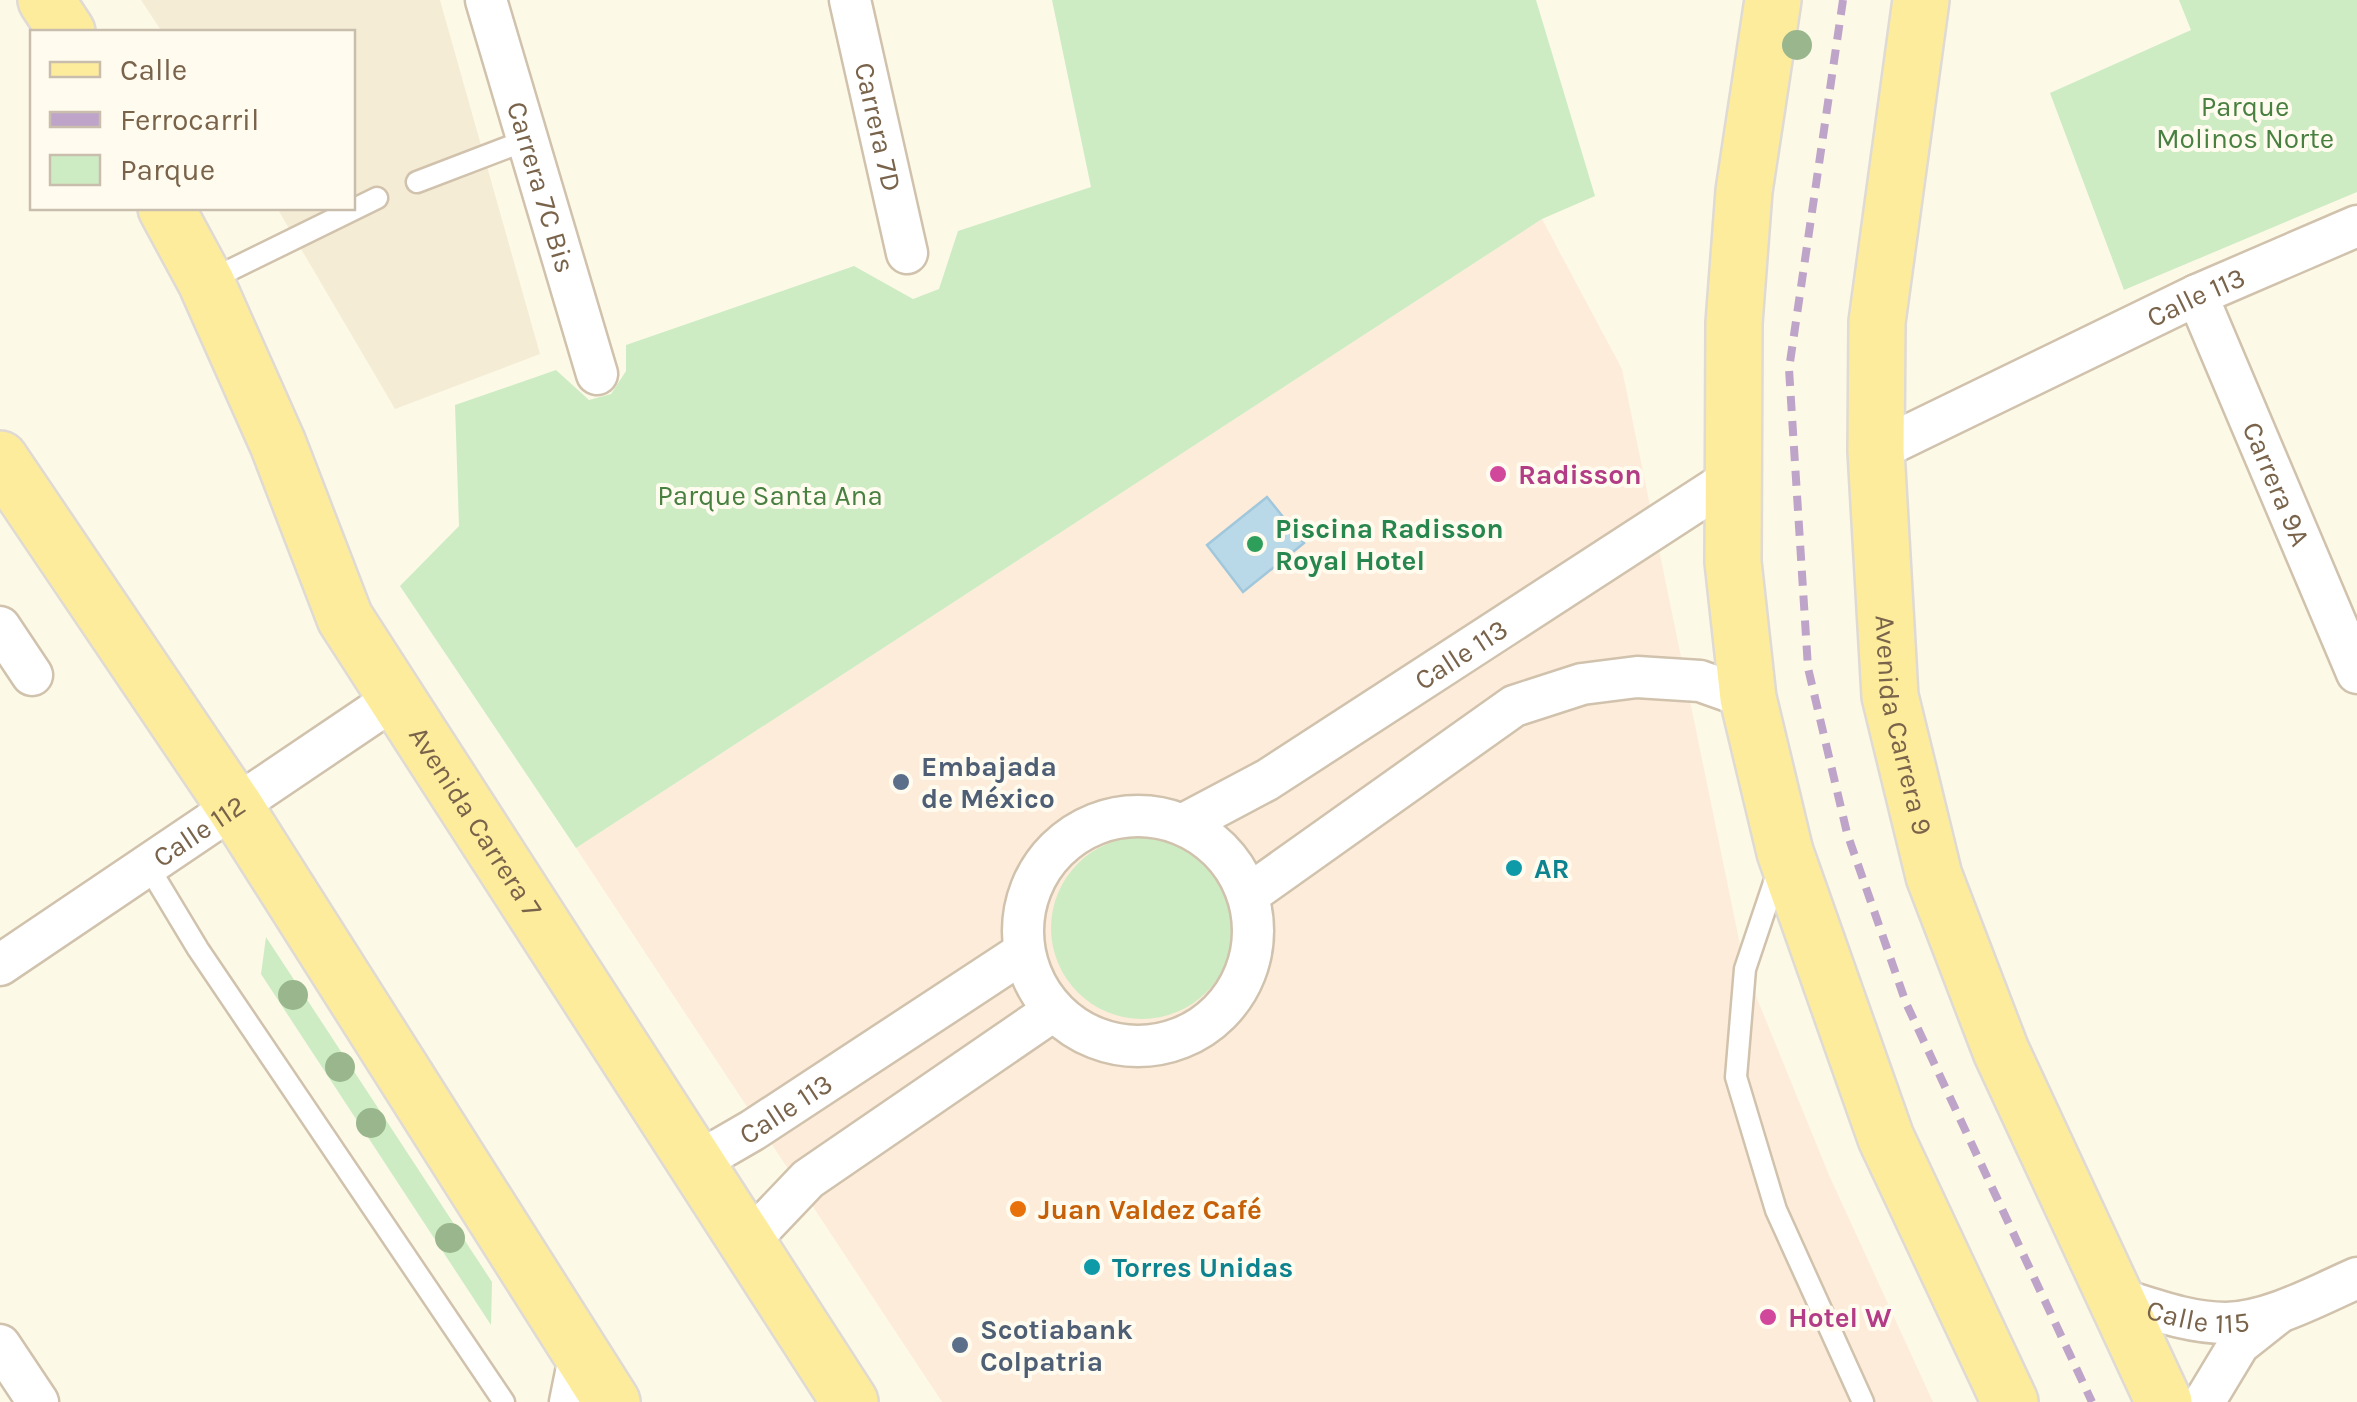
<svg xmlns="http://www.w3.org/2000/svg" width="2357" height="1402" viewBox="0 0 2357 1402" font-family="Karla,sans-serif">
<style>
.residential{fill:#f5ecd5}
.commercial{fill:#feecdb}
.green{fill:#cdecc4}
.water{fill:#bad9e8;stroke:#a0c7db;stroke-width:2.5}
.lines{fill:none;stroke-linecap:round;stroke-linejoin:round}
.service-casing{stroke:#d0c2ac;stroke-width:25}
.minor-casing{stroke:#d0c2ac;stroke-width:45}
.primary-casing{stroke:#dfdad4;stroke-width:60}
.service{stroke:#fff;stroke-width:20}
.minor{stroke:#fff;stroke-width:40}
.primary{stroke:#feec9d;stroke-width:55}
.rail{stroke:#bea4c9;stroke-width:8;stroke-dasharray:15 10;stroke-linecap:butt}
.tree{fill:#99b68c}
.hotel-dot{fill:#d1479c;stroke:#fffbef;stroke-width:4}
.leisure-dot{fill:#2e9e5b;stroke:#fffbef;stroke-width:4}
.service-dot{fill:#5c6f8a;stroke:#fffbef;stroke-width:4}
.culture-dot{fill:#0f9aa8;stroke:#fffbef;stroke-width:4}
.food-dot{fill:#e8710a;stroke:#fffbef;stroke-width:4}
.labels{text-anchor:middle;stroke-width:8;stroke-linejoin:round;paint-order:stroke}
.park-label{font-size:28px;fill:#488041;stroke:#fffbef}
.street-label{font-size:28px;fill:#79634a;stroke:#fffbef}
.hotel-label{font-size:28px;font-weight:bold;fill:#b23c85;stroke:#fffbef;text-anchor:start}
.leisure-label{font-size:28px;font-weight:bold;fill:#27864d;stroke:#fffbef;text-anchor:start}
.service-label{font-size:28px;font-weight:bold;fill:#4e5e75;stroke:#fffbef;text-anchor:start}
.culture-label{font-size:28px;font-weight:bold;fill:#0d838f;stroke:#fffbef;text-anchor:start}
.food-label{font-size:28px;font-weight:bold;fill:#c56008;stroke:#fffbef;text-anchor:start}
</style>
<rect width="100%" height="100%" fill="#fdf9e7"/>
<!-- residential -->
<polygon class="residential" points="141,0 440,0 540,354 395,409 277,208 352,208 352,32 162,32"/>
<!-- commercial -->
<polygon class="commercial" points="1542,219 1622,369 1745,969 1829,1175 1933,1402 942,1402 576,848"/>
<!-- green -->
<g class="green">
<polygon points="1052,0 1536,0 1595,196 1542,219 576,848 400,586 459,526 455,405 556,370 589,400 611,394 626,371 626,345 854,266 913,299 939,289 958,231 1091,187"/>
<polygon points="2179,0 2357,0 2357,192 2124,290 2050,93 2191,30"/>
<circle cx="1142" cy="928" r="91"/>
<polygon points="266,937 492,1282 491,1325 261,974"/>
</g>
<!-- water -->
<polygon class="water" points="1267,497 1304,543 1243,592 1207,545"/>
<g class="lines">
<defs>
<g id="service">
<polyline points="417,182 527,140"/>
<polyline points="208,281 377,198"/>
<polyline points="148,866 198,949 504,1402"/>
<polyline points="1779,868 1745,969 1736,1077 1776,1210 1863,1402"/>
</g>
<g id="minor">
<path id="s1" d="M486,0L597,374"/>
<path id="s2" d="M850,0L907,253"/>
<path id="s3" d="M2197,295L2357,673"/>
<path id="s4" d="M1876,451L2197,295L2357,226"/>
<polyline points="0,627 32,675"/>
<circle cx="1138" cy="931" r="115"/>
<path id="s5" d="M1184,824L1267,780L1732,478"/>
<polyline points="1248,895 1514,706 1582,684 1637,677 1700,681 1748,698"/>
<path id="s6" d="M0,965L397,697"/>
<path id="s7" d="M693,1155L715,1152L753,1130L1024,952"/>
<polyline points="748,1242 808,1179 1053,1011"/>
<path id="s8" d="M2113,1297C2150,1308 2187,1323 2226,1323C2270,1322 2318,1295 2357,1278"/>
<polyline points="0,1345 38,1402"/>
<polyline points="570,1402 580,1353"/>
<polyline points="2204,1402 2239,1344 2277,1314"/>
</g>
<g id="primary">
<polyline points="46,0 67,32"/>
<polyline points="1773,0 1744,191 1734,323 1733,562 1748,698 1785,852 1886,1138 2010,1402"/>
<path id="s9" d="M1921,0L1877,322L1876,451L1890,696L1934,876L2001,1051L2164,1402"/>
<path id="s10" d="M166,208L206,282L278,444L345,618L850,1402"/>
<polyline points="0,459 235,807 612,1402"/>
</g>
</defs>
<!-- service casing -->
<use href="#service" class="service-casing"/>
<!-- minor casing -->
<use href="#minor" class="minor-casing"/>
<!-- primary casing -->
<use href="#primary" class="primary-casing"/>
<!-- service -->
<use href="#service" class="service"/>
<!-- minor -->
<use href="#minor" class="minor"/>
<!-- primary -->
<use href="#primary" class="primary"/>
<!-- rail -->
<polyline class="rail" points="1843,0 1789,369 1808,668 1847,833 1906,1003 2092,1402"/>
</g>
<!-- trees -->
<g class="tree">
<circle cx="1797" cy="45" r="15"/>
<circle cx="293" cy="995" r="15"/>
<circle cx="340" cy="1067" r="15"/>
<circle cx="371" cy="1123" r="15"/>
<circle cx="450" cy="1238" r="15"/>
</g>
<!-- markers -->
<g class="hotel-dot">
<circle cx="1498" cy="474" r="10"/>
<circle cx="1768" cy="1317" r="10"/>
</g>
<circle class="leisure-dot" cx="1255" cy="544" r="10"/>
<g class="service-dot">
<circle cx="901" cy="782" r="10"/>
<circle cx="960" cy="1345" r="10"/>
</g>
<g class="culture-dot">
<circle cx="1514" cy="868" r="10"/>
<circle cx="1092" cy="1267" r="10"/>
</g>
<circle class="food-dot" cx="1018" cy="1209" r="10"/>
<g class="labels">
<!-- park labels -->
<g class="park-label">
<text x="2245" y="116">Parque<tspan x="2245" dy="32">Molinos Norte</tspan></text>
<text x="770" y="505">Parque Santa Ana</text>
</g>
<!-- street labels -->
<g class="street-label">
<text dy="10" stroke="none"><textPath href="#s2" startOffset="130">Carrera 7D</textPath></text>
<text dy="10" stroke="none"><textPath href="#s1" startOffset="195">Carrera 7C Bis</textPath></text>
<text dy="10" stroke="none"><textPath href="#s4" startOffset="355">Calle 113</textPath></text>
<text dy="10" stroke="none"><textPath href="#s3" startOffset="205">Carrera 9A</textPath></text>
<text dy="10" stroke="none"><textPath href="#s5" startOffset="325">Calle 113</textPath></text>
<text dy="10" stroke="none"><textPath href="#s9" startOffset="730">Avenida Carrera 9</textPath></text>
<text dy="10" stroke="none"><textPath href="#s10" startOffset="690">Avenida Carrera 7</textPath></text>
<text dy="10" stroke="none"><textPath href="#s6" startOffset="240">Calle 112</textPath></text>
<text dy="10" stroke="none"><textPath href="#s7" startOffset="105">Calle 113</textPath></text>
<text dy="10" stroke="none"><textPath href="#s8" startOffset="88">Calle 115</textPath></text>
</g>
<!-- hotel labels -->
<g class="hotel-label">
<text x="1518" y="484">Radisson</text>
<text x="1788" y="1327">Hotel W</text>
</g>
<!-- leisure labels -->
<g class="leisure-label">
<text x="1275" y="538">Piscina Radisson<tspan x="1275" dy="32">Royal Hotel</tspan></text>
</g>
<!-- service labels -->
<g class="service-label">
<text x="921" y="776">Embajada<tspan x="921" dy="32">de México</tspan></text>
<text x="980" y="1339">Scotiabank<tspan x="980" dy="32">Colpatria</tspan></text>
</g>
<!-- culture labels -->
<g class="culture-label">
<text x="1534" y="878">AR</text>
<text x="1112" y="1277">Torres Unidas</text>
</g>
<!-- food labels -->
<g class="food-label">
<text x="1038" y="1219">Juan Valdez Café</text>
</g>
</g>
<!-- legend -->
<rect x="30" y="30" width="325" height="180" fill="#fffbef" stroke="#c9bead" stroke-width="2.5"/>
<rect x="50" y="62" width="50" height="15" fill="#feec9d" stroke="#c9bead" stroke-width="2.5"/>
<text x="120" y="80" font-size="30" fill="#79634a">Calle</text>
<rect x="50" y="112" width="50" height="15" fill="#bea4c9" stroke="#c9bead" stroke-width="2.5"/>
<text x="120" y="130" font-size="30" fill="#79634a">Ferrocarril</text>
<rect x="50" y="155" width="50" height="30" fill="#cdecc4" stroke="#c9bead" stroke-width="2.5"/>
<text x="120" y="180" font-size="30" fill="#79634a">Parque</text>
</svg>
